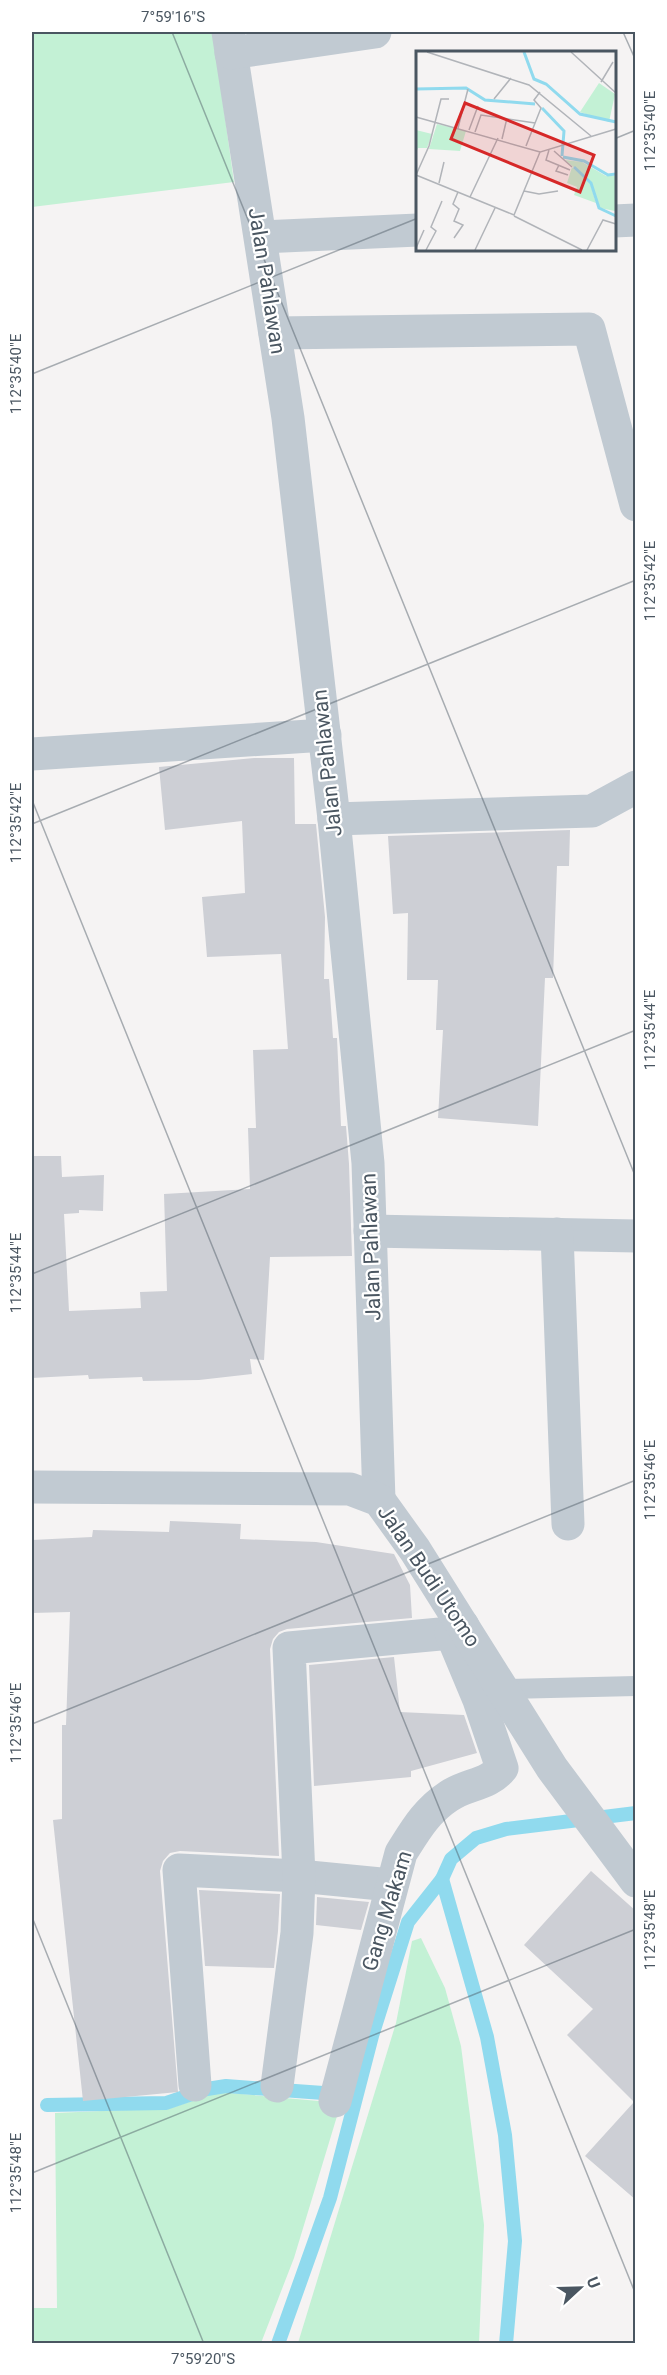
<svg xmlns="http://www.w3.org/2000/svg" width="667" height="2375" viewBox="0 0 667 2375" font-family="Roboto,sans-serif">
<style>
.green{fill:#c3f1d5}
.lines{fill:none;stroke-linecap:round;stroke-linejoin:round}
.stream{stroke:#90daee;stroke-width:14}
.building{fill:#cdcfd5}
.service{stroke:#c1cad2;stroke-width:20}
.minor{stroke:#c1cad2;stroke-width:33}
.tertiary{stroke:#c1cad2;stroke-width:33}
.ticks{fill:none;stroke:#4a5661;stroke-width:1.5;stroke-opacity:0.45}
.labels{text-anchor:middle;stroke-width:4.5;stroke-linejoin:round;paint-order:stroke}
.street-label{font-size:21px;fill:#4a5661;stroke:#fff}
.inset-river{fill:none;stroke:#90daee;stroke-width:3}
.inset-road{fill:none;stroke:#b1b4b9;stroke-width:1.5}
.view{fill:#d62828;fill-opacity:0.15;stroke:#d62828;stroke-width:3}
.inset-edge{fill:none;stroke:#4a5661;stroke-width:3}
.neatline{fill:none;stroke:#4a5661;stroke-width:2}
.ticks-label{font-size:15px;text-anchor:middle;fill:#4a5661}
</style>
<rect width="100%" height="100%" fill="#f5f3f3"/>
<!-- green -->
<g class="green">
<polygon points="32,32 213,32 234,182 32,207"/>
<polygon points="421,1938 445,1988 461,2046 484,2225 479,2343 298,2343 396,2023 412,1941"/>
<polygon points="219,2092 341,2103 294,2258 261,2343 32,2343 32,2308 57,2308 55,2113 171,2108"/>
</g>
<g class="lines">
<!-- stream -->
<g class="stream">
<polyline points="442,1879 487,2037 505,2135 515,2241 506,2344"/>
<polyline points="47,2105 166,2103 207,2089 226,2086 337,2094"/>
<polyline points="278,2344 330,2198 372,2036 408,1922 442,1879 451,1859 476,1838 506,1829 636,1813"/>
</g>
</g>
<!-- building -->
<g class="building">
<polygon points="254,758 294,758 295,824 316,824 325,917 324,979 329,979 333,1038 337,1038 341,1126 346,1126 349,1164 352,1256 270,1257 264,1360 250,1359 252,1374 199,1380 143,1381 142,1377 89,1379 88,1375 32,1378 32,1156 61,1156 62,1177 104,1175 103,1211 79,1210 79,1213 64,1214 69,1311 141,1308 140,1292 167,1291 164,1194 250,1189 248,1128 256,1128 253,1050 288,1049 281,954 207,957 202,897 245,893 242,821 165,830 159,767"/>
<polygon points="570,830 569,866 557,866 553,978 545,978 538,1126 438,1118 443,1030 436,1030 438,980 407,980 408,913 393,914 388,836"/>
<polygon points="170,1521 241,1524 240,1539 316,1542 394,1554 410,1585 412,1618 287,1629 279,1632 273,1639 270,1649 279,1856 180,1851 170,1853 163,1861 160,1871 178,2092 83,2101 53,1820 62,1819 62,1725 66,1725 70,1612 32,1613 32,1540 92,1537 93,1530 169,1532"/>
<polygon points="394,1657 400,1712 464,1715 477,1753 411,1771 411,1777 314,1786 309,1665"/>
<polygon points="591,1871 636,1911 636,2200 585,2156 634,2102 567,2035 593,2009 524,1945"/>
<polygon points="199,1890 280,1894 278,1931 274,1968 205,1966"/>
<polygon points="317,1897 369,1902 361,1930 316,1925"/>
</g>
<g class="lines">
<!-- service -->
<polyline class="service" points="503,1689 636,1686"/>
<!-- minor -->
<g class="minor">
<polyline points="228,32 288,418 334,819 368,1163 379,1500"/>
<polyline points="231,53 375,32"/>
<polyline points="614,221 636,220"/>
<polyline points="261,237 418,230"/>
<polyline points="275,333 589,329 636,505"/>
<polyline points="32,754 325,735"/>
<polyline points="334,819 592,811 636,787"/>
<polyline points="370,1231 636,1236"/>
<polyline points="557,1234 568,1524"/>
<polyline points="195,2085 179,1870 299,1876 391,1885"/>
<polyline points="277,2086 297,1933 299,1876 289,1648 451,1633 463,1626"/>
<path d="M335,2101L401,1853C415,1831 426,1811 449,1796C466,1784 489,1785 502,1768L479,1700L451,1633"/>
</g>
<!-- tertiary -->
<polyline class="tertiary" points="32,1487 350,1489 379,1500 415,1550 552,1768 636,1881"/>
</g>
<!-- ticks -->
<path class="ticks" d="M172,32L636,1178M623,32L636,61M614,139L636,130M32,374L418,218M32,800L636,2295M32,824L636,580M32,1274L636,1030M32,1724L636,1480M32,1917L204,2344M32,2173L636,1929"/>
<g class="labels">
<!-- street labels -->
<g class="street-label">
<text transform="translate(267 281) rotate(81)" y="7">Jalan Pahlawan</text>
<text transform="translate(327 763) rotate(-96)" y="7">Jalan Pahlawan</text>
<text transform="translate(371 1247) rotate(-92)" y="7">Jalan Pahlawan</text>
<text transform="translate(429 1576) rotate(56)" y="7">Jalan Budi Utomo</text>
<text transform="translate(387 1911) rotate(-73)" y="7">Gang Makam</text>
</g>
</g>
<!-- overview -->
<g transform="translate(416 51)">
<rect width="200" height="200" fill="#f5f3f3"/>
<path d="M183,32L199,43L193,71L164,61ZM21,73L50,80L44,100L13,98ZM0,79L16,83L11,97H2L0,102ZM149,109L166,111L190,125H199V160L184,157L175,131ZM156,116L174,132L180,152L158,144L161,136L151,132Z" fill="#c3f1d5"/>
<path class="inset-river" d="M108,1L118,28L130,33L164,63L200,71M0,38L50,37L69,49L119,53M126,57L148,80L146,105M147,106L168,110L192,124L200,123M158,116L175,132L183,157L200,165"/>
<path class="inset-road" d="M11,1L113,34L175,85M155,1L200,42M185,31L197,11M78,48L95,27M0,66L124,101M42,77L52,38M53,79L62,55M59,81L65,64L119,72M86,88L91,67M110,95L125,57L118,49L124,41M133,99L130,109L154,119M138,100L156,116M143,114L140,120L152,124M0,124L98,164L124,101L200,78M0,124L13,95L25,48H33M23,132L28,111M108,140L123,143L142,140M54,146L82,87M98,165L166,199M38,187L47,174L38,170L43,158L37,153L42,141M0,197L8,179M10,199L20,180L15,176L26,150M59,199L79,157M171,199L187,169L200,173"/>
<path class="view" d="M49,52L178,104L164,141L35,88Z"/>
<rect width="200" height="200" class="inset-edge"/>
</g>
<!-- border -->
<rect width="667" height="2375" fill="none" stroke="#ffffff" stroke-width="66"/>
<!-- north arrow -->
<g transform="translate(580 2288) rotate(68)" stroke="#ffffff" stroke-width="4.5" paint-order="stroke">
<path d="M0-4.5L10 22L0 15L-10 22Z" fill="#4a5661"/>
<text y="-9" font-size="16" font-weight="bold" text-anchor="middle" fill="#4a5661">U</text>
</g>
<rect x="33" y="33" width="601" height="2309" class="neatline"/>
<g class="ticks-label">
<text x="173" y="22">7°59'16"S</text>
<text transform="translate(650 131) rotate(-90)" y="5">112°35'40"E</text>
<text transform="translate(16 374) rotate(-90)" y="5">112°35'40"E</text>
<text transform="translate(650 581) rotate(-90)" y="5">112°35'42"E</text>
<text transform="translate(16 823) rotate(-90)" y="5">112°35'42"E</text>
<text transform="translate(650 1030) rotate(-90)" y="5">112°35'44"E</text>
<text transform="translate(16 1273) rotate(-90)" y="5">112°35'44"E</text>
<text transform="translate(650 1480) rotate(-90)" y="5">112°35'46"E</text>
<text transform="translate(16 1723) rotate(-90)" y="5">112°35'46"E</text>
<text transform="translate(650 1930) rotate(-90)" y="5">112°35'48"E</text>
<text transform="translate(16 2173) rotate(-90)" y="5">112°35'48"E</text>
<text x="203" y="2364">7°59'20"S</text>
</g>
</svg>
